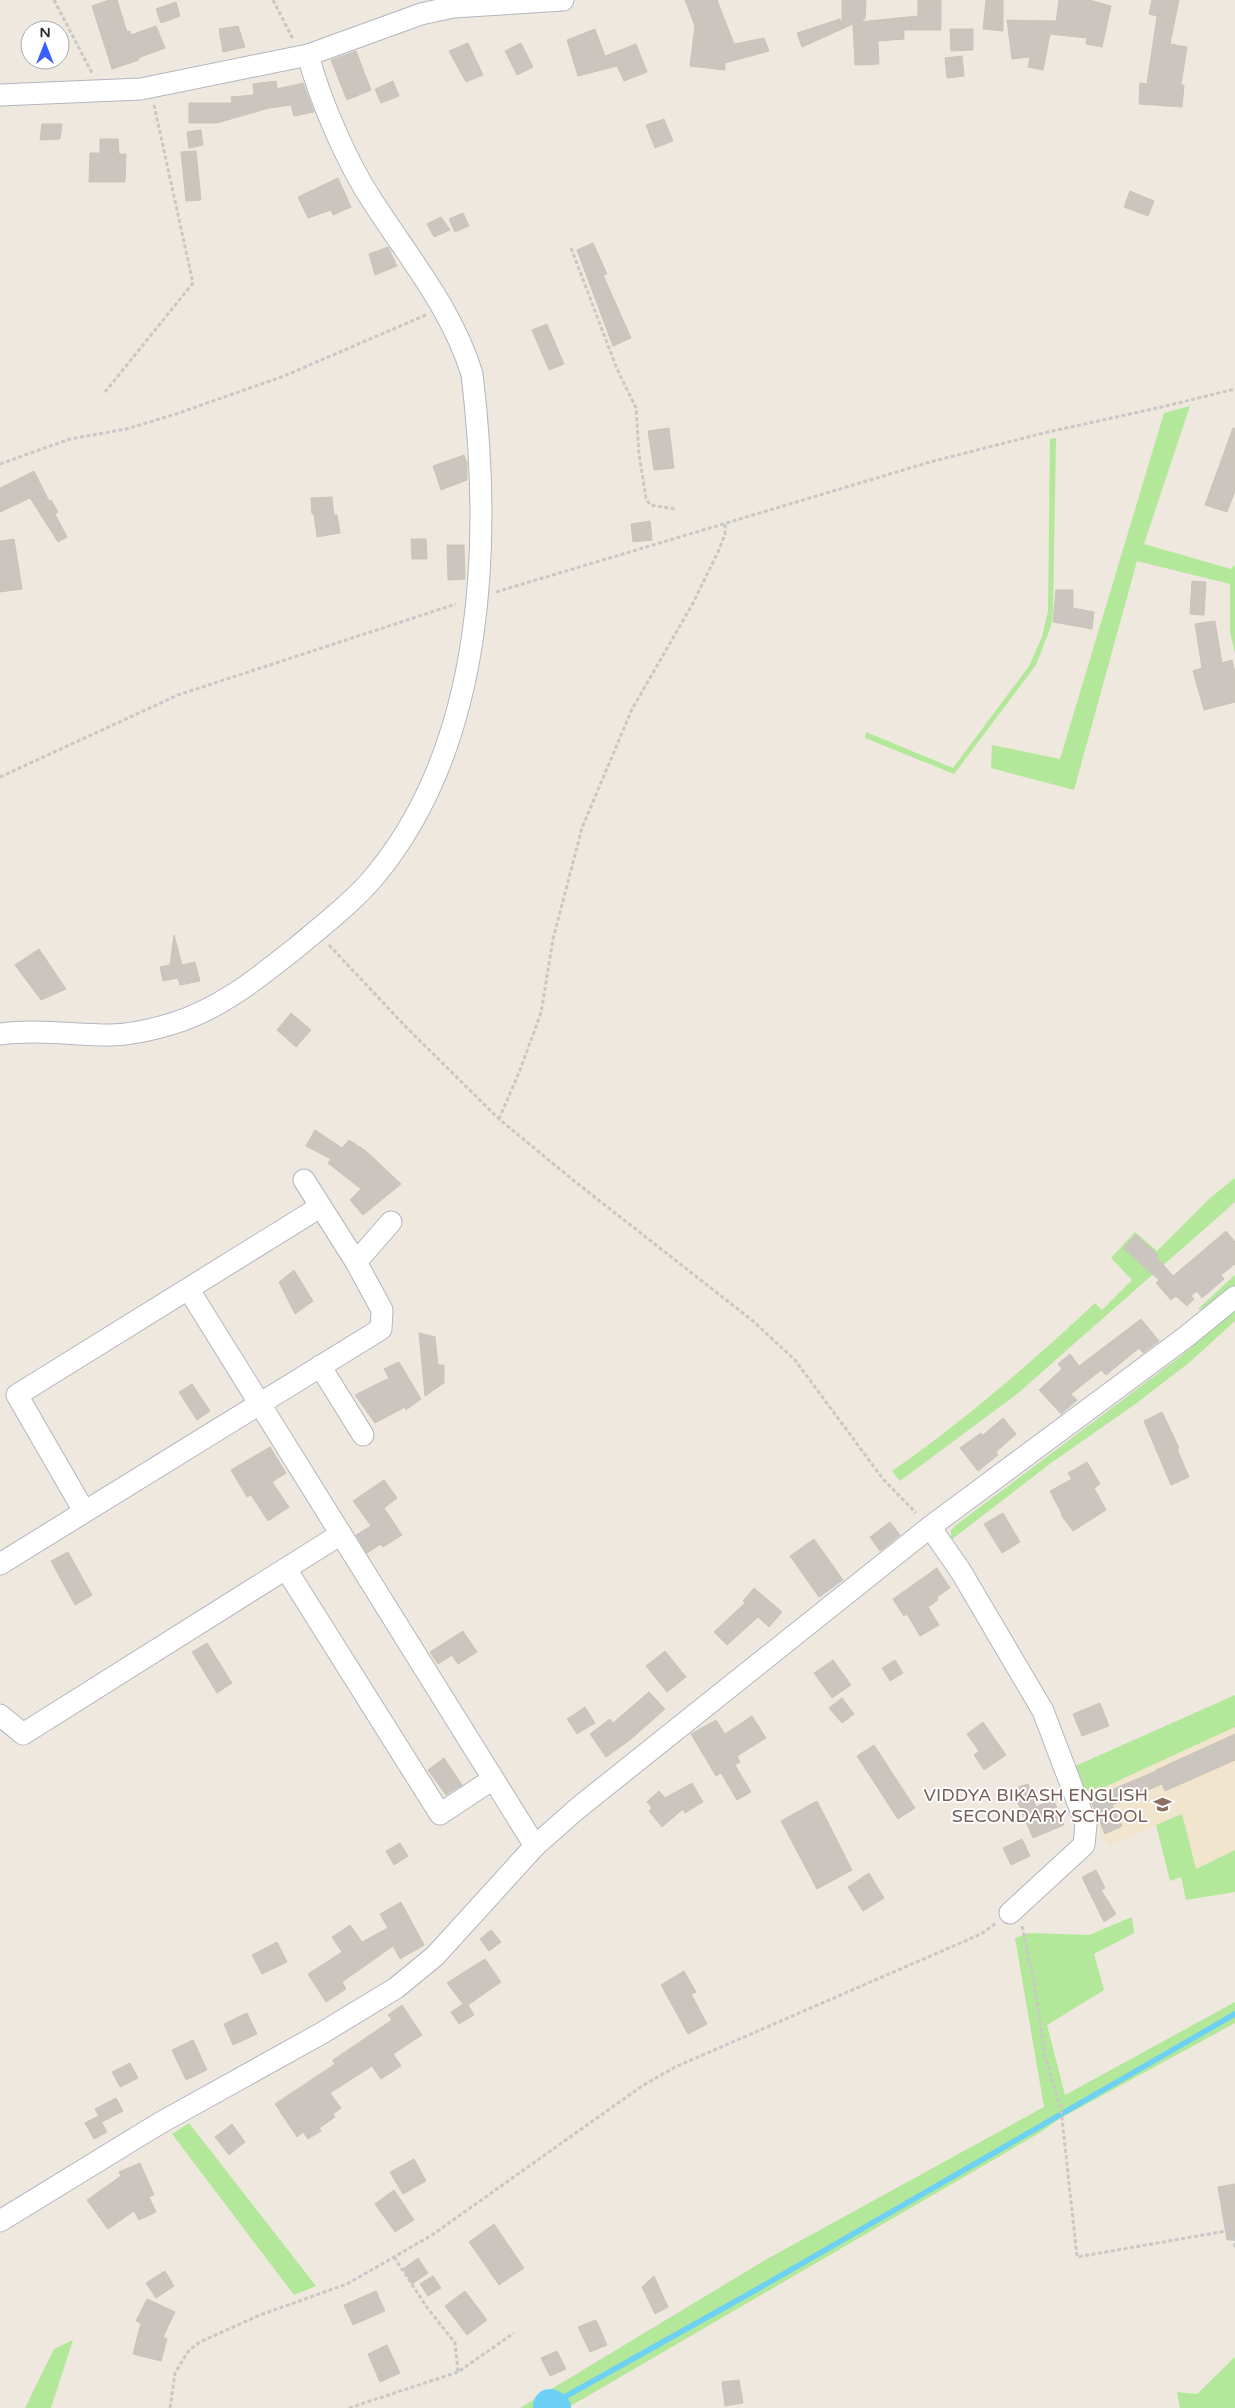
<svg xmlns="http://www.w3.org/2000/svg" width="1235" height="2408" viewBox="0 0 1235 2408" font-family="'Varela Round',sans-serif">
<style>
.education{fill:#f1e5cd}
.green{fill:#b3e799}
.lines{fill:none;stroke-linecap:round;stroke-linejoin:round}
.stream{stroke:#6dd0f5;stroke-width:5.5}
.river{stroke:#6dd0f5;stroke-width:34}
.building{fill:#cac5be;stroke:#cac4b8}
.minor-casing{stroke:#b3b5c1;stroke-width:23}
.path{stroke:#c8c8c8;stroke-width:3;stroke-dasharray:4 2.5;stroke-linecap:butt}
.minor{stroke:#fff;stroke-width:21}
.labels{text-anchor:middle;stroke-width:4;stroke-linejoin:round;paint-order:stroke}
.education-label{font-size:18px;fill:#785e54;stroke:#fff;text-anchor:end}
</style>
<rect width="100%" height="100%" fill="#efe8de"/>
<!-- education -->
<polygon class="education" points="1235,1727 1235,1850 1196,1869 1182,1814 1108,1846 1085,1796"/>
<!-- green -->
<g class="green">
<polygon points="1190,406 1144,544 1231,569 1235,565 1235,653 1230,632 1230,584 1137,561 1074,790 991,768 992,745 1060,759 1164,413"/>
<polygon points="1056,438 1053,611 1051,626 1036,665 954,774 865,738 866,732 953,768 1029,666 1042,637 1048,611 1050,439"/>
<path d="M1235,1178V1202L1017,1394L900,1481L892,1471C964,1421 1030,1364 1095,1303L1102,1310L1132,1280L1111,1258L1135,1232L1157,1251L1209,1199Z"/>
<polygon points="1235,1275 1235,1289 1210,1310 1198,1309"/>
<polygon points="1235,1309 1235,1321 1190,1362 1134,1405 1051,1463 951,1540 951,1530 956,1525 1181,1356"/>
<polygon points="1235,1695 1235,1727 1085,1796 1073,1767"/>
<polygon points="1182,1814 1196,1869 1235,1850 1235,1892 1186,1900 1181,1877 1170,1881 1156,1825"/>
<polygon points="1132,1917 1134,1933 1094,1954 1104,1990 1047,2025 1065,2095 1235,2002 1235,2023 1059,2119 1041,2132 567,2408 520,2408 767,2259 1044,2107 1015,1938 1029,1933 1089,1935"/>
<polygon points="189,2123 192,2127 316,2286 294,2295 172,2134"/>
<polygon points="73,2340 51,2408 25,2408 54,2349"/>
<polygon points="1235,2357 1235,2408 1180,2408 1177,2392 1197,2394"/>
</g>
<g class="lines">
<!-- stream -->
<polyline class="stream" points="545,2408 754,2291 1235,2014"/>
<!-- river -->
<polyline class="river" points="550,2406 554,2408"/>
</g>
<!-- building -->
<g class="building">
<polygon points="109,0 117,0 127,32 130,31 131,35 156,26 165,48 138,58 139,60 112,69 92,6"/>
<polygon points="685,0 717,0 734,44 764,38 769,51 725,63 725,70 690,66 695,26"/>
<polygon points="842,0 866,0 865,19 859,22 918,16 918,0 941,0 941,30 904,30 904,39 878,41 879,64 855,65 853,24 802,47 797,33 840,19 842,25"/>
<polygon points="986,0 1003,0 1003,31 983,29"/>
<polygon points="1059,0 1089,0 1111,6 1102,47 1086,44 1087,38 1050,34 1043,70 1028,67 1030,57 1012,59 1007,20 1056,21"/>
<polygon points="1152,0 1179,0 1170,44 1187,47 1181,85 1184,85 1182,107 1139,104 1140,83 1147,84 1157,16 1149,14"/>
<polygon points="176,2 180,16 161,23 156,9"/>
<polygon points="238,26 245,47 223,52 219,29"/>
<polygon points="595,29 605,56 636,44 647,72 624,81 617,66 578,76 567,40"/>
<polygon points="950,29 973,29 973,50 951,51"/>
<polygon points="468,43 483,75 466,82 449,51"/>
<polygon points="521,43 533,67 517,75 505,51"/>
<polygon points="356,51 371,90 347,100 331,60"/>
<polygon points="962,56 964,76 947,78 945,58"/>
<polygon points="276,81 277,89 303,83 314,112 294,116 291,105 269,108 217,123 189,123 189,103 232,103 231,97 254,95 253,84"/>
<polygon points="393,81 399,96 381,103 375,89"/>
<polygon points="664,119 673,141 655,148 646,125"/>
<polygon points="42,124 62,124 60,139 40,140"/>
<polygon points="201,130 203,145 189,148 187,132"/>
<polygon points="100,139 118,139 119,154 126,154 125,182 89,182 90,153 100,153"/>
<polygon points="196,151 201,200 186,201 181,152"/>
<polygon points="338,178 351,207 333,215 331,210 308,218 298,197"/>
<polygon points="1130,191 1154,201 1148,216 1124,207"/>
<polygon points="463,213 469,226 455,232 449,219"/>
<polygon points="441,217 450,230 434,237 427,224"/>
<polygon points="593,243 607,274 603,275 631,338 613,346 577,250"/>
<polygon points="388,247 397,266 375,275 369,254"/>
<polygon points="547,324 564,364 549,370 532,330"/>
<polygon points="669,428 674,468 654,470 648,431"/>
<polygon points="1233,428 1235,428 1235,491 1227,512 1205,505"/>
<polygon points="464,455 467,463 467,480 441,490 433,466"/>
<polygon points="34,471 49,501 51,500 58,512 55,514 67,537 58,542 30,498 0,512 0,488"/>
<polygon points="332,497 334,515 337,515 340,533 317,537 314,514 312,514 311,498"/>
<polygon points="650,521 652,540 633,542 631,524"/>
<polygon points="14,539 22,589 0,592 0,541"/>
<polygon points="411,539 426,539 427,559 412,559"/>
<polygon points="447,545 464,545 465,579 448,580"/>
<polygon points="1192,581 1206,582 1204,615 1190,614"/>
<polygon points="1056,590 1073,590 1073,608 1094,612 1092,629 1053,622"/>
<polygon points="1215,621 1222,663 1232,660 1235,673 1235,702 1204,710 1193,671 1202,668 1195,624"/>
<polygon points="174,935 182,965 195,962 200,981 180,985 178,978 163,981 160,967 170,965"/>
<polygon points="39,949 66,989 41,1000 15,965"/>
<polygon points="291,1013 311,1030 296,1047 277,1030"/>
<polygon points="315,1130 342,1148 349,1140 366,1151 401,1184 363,1215 350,1200 361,1189 328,1163 331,1159 306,1146"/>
<polygon points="1226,1231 1235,1242 1235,1264 1221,1275 1224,1279 1202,1298 1197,1291 1191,1296 1194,1299 1187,1306 1176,1296 1171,1300 1156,1283 1159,1280 1123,1248 1136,1235 1158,1255 1156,1256 1173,1276"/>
<polygon points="294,1270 313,1301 295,1314 279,1282"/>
<polygon points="1141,1319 1159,1341 1143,1353 1139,1348 1106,1375 1101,1370 1071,1394 1077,1400 1061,1414 1039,1390 1062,1369 1058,1364 1070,1354 1079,1366"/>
<polygon points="419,1333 435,1337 438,1365 444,1365 444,1383 425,1396"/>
<polygon points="399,1362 421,1399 406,1410 405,1407 375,1423 355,1395 389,1378 384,1369"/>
<polygon points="192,1384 210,1411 197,1420 179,1392"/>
<polygon points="1162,1412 1179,1448 1177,1449 1189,1477 1171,1485 1144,1421"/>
<polygon points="1003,1418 1016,1434 996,1452 998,1455 978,1471 960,1448 981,1433 983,1435"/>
<polygon points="270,1447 286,1473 272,1482 289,1507 268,1521 251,1495 247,1497 231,1470"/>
<polygon points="1087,1462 1100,1484 1094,1488 1106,1510 1073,1531 1061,1515 1062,1514 1050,1491 1072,1479 1068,1473"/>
<polygon points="384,1480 397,1498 384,1508 402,1535 383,1547 381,1544 367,1553 356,1535 371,1526 353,1501"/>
<polygon points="1003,1513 1020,1542 1002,1553 984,1524"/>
<polygon points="890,1522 900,1535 880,1551 870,1537"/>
<polygon points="814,1539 843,1580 819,1597 790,1556"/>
<polygon points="68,1552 92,1595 75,1605 51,1561"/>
<polygon points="937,1568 950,1588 937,1597 938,1600 928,1607 939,1625 920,1636 907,1614 904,1616 893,1599"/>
<polygon points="754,1588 782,1612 769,1627 758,1617 727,1645 714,1632 745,1603 743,1601"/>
<polygon points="463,1631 477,1652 458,1664 452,1655 438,1664 430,1652"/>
<polygon points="207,1643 232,1683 217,1693 192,1652"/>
<polygon points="665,1651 686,1677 667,1692 646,1666"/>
<polygon points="833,1660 851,1685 832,1698 814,1673"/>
<polygon points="895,1660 903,1673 890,1681 882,1668"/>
<polygon points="649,1692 665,1709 631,1739 606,1757 590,1734 610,1719 613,1723"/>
<polygon points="842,1698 854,1714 842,1723 829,1708"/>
<polygon points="1100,1703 1109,1726 1082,1736 1073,1714"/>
<polygon points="585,1707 595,1723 577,1734 567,1719"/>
<polygon points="752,1716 766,1738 737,1756 740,1762 735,1765 751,1792 737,1800 721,1773 716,1776 691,1734 716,1720 725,1734"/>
<polygon points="983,1722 1006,1755 984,1770 974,1755 979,1751 967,1734"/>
<polygon points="1235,1734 1235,1760 1165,1791 1162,1784 1112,1805 1122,1826 1105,1834 1090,1799 1156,1771 1156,1770"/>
<polygon points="874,1745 915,1808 898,1819 857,1756"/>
<polygon points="444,1758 462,1785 446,1795 428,1770"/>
<polygon points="692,1783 703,1802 685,1813 683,1809 662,1827 649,1811 652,1808 647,1802 659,1791 665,1798"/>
<polygon points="1028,1784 1036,1807 1053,1799 1064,1825 1033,1838 1012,1789"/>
<polygon points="817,1801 852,1870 817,1889 781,1821"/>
<polygon points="1022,1839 1030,1856 1011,1865 1003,1848"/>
<polygon points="400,1843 408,1856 394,1865 386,1851"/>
<polygon points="1096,1870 1105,1888 1101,1890 1116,1914 1104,1922 1082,1877"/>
<polygon points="869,1873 884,1898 863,1911 848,1887"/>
<polygon points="401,1902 424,1945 400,1959 393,1946 342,1982 346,1989 326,2002 308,1974 342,1952 332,1937 350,1925 362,1942 388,1928 380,1914"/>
<polygon points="491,1930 501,1942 489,1951 480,1939"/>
<polygon points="277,1942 287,1962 262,1974 252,1955"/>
<polygon points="485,1959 501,1982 468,2005 474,2015 459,2024 451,2012 463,2004 447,1983"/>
<polygon points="684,1971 696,1992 691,1994 707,2024 688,2034 661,1985"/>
<polygon points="402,2005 422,2035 393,2054 401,2066 381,2079 372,2066 330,2093 341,2108 333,2114 335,2117 319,2128 321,2131 308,2139 303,2132 297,2137 275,2104 335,2064 333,2060 392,2020 388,2015"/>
<polygon points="247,2013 257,2034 233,2045 224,2024"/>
<polygon points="193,2040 207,2070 186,2080 172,2050"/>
<polygon points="130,2063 138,2078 120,2087 112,2072"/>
<polygon points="116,2098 123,2111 102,2122 95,2109"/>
<polygon points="98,2116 107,2132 94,2139 85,2123"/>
<polygon points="232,2124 245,2142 229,2155 215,2137"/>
<polygon points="414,2159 426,2181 403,2194 390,2172"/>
<polygon points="140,2163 154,2195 149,2197 156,2212 139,2220 134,2211 108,2229 87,2200 121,2176 119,2172"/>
<polygon points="1235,2184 1235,2240 1227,2240 1218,2187"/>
<polygon points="394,2190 414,2220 395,2232 375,2204"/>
<polygon points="494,2224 524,2268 499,2285 469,2242"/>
<polygon points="418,2258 428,2273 412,2284 403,2269"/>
<polygon points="165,2271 174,2286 156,2298 146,2283"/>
<polygon points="433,2276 441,2288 428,2296 420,2284"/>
<polygon points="654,2276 668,2307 655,2314 642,2287"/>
<polygon points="376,2291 385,2311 353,2325 344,2305"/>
<polygon points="465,2291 487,2320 467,2335 445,2306"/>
<polygon points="147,2299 175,2312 163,2337 167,2339 161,2361 133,2354 141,2323 136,2321"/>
<polygon points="596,2320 607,2345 590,2352 578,2327"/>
<polygon points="387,2345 400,2373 380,2382 368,2354"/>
<polygon points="557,2351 566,2369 550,2376 541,2358"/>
<polygon points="739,2380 743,2403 725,2406 722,2382"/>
</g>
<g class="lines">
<defs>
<g id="minor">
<polyline points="0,95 141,89 308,55 421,14 453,7 563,0"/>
<path d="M0,1034C37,1029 73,1035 110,1035C130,1035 151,1030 171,1024C219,1010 258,978 297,947C321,927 354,901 374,877C486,743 492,539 472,374C452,309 409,258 373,202C347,163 320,100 308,55"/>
<polyline points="356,1262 391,1222"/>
<polyline points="189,1290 535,1846"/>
<polyline points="320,1366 363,1435"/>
<polyline points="84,1511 17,1395 320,1207"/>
<polyline points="930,1527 960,1570 1043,1711 1086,1824 1084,1845 1010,1913"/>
<polyline points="0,1564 381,1329 382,1310 356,1262 304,1180"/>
<polyline points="286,1569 440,1814 493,1779"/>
<polyline points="0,1715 23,1734 341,1534"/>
<polyline points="0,2221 160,2123 322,2033 396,1988 435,1956 535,1846 578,1808 930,1527 1187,1336 1235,1297"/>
</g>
</defs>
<!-- minor casing -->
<use href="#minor" class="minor-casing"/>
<!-- path -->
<g class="path">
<polyline points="54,0 92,73"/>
<polyline points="273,0 293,39"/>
<polyline points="571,248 617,369 636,408 639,454 646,498 650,505 675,509"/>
<polyline points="105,392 193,283 154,105"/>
<polyline points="0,464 70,439 126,429 176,414 284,376 426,315"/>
<polyline points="496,592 930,462 1048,432 1166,406 1235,389"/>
<polyline points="0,777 178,695 456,604"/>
<polyline points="329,945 406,1027 499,1119 573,1180 753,1321 795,1360 883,1479 916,1513"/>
<polyline points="499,1119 520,1070 541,1013 553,939 582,828 632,709 692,605 718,552 725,534 725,524"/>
<polyline points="1022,1926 1034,1981 1045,2056 1061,2109 1077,2257 1232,2230 1235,2247"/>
<polyline points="394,2257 426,2306 455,2343 458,2372"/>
<polyline points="170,2408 175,2373 189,2350 200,2342 260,2315 347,2284 394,2257 432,2235 642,2086 675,2067 981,1934 996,1923"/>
<polyline points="349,2408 458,2372 514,2333"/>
</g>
<!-- minor -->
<use href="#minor" class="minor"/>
</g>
<!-- icons -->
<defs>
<symbol id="school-bare" viewBox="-9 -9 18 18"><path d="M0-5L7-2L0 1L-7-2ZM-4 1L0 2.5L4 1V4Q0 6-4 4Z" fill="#8d6e63" stroke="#fff" stroke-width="2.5" paint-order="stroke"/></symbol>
</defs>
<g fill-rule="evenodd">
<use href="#school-bare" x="1150" y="1792" width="25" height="25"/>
</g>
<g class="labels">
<!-- education labels -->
<g class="education-label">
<text x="1148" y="1801">VIDDYA BIKASH ENGLISH<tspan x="1148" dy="21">SECONDARY SCHOOL</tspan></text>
</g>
</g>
<!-- north arrow -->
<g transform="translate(45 45)"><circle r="24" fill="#ffffff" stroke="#ababab"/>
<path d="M0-4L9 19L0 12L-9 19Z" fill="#3b5eff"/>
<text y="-8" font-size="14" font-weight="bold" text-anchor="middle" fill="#2d2d2d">N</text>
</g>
</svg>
